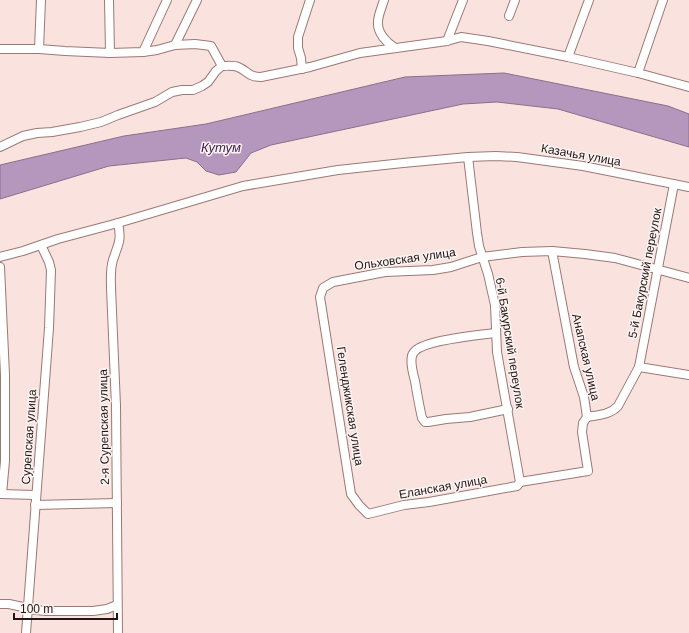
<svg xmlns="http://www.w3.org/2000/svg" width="689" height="633" viewBox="0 0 689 633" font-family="Helvetica,sans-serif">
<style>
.water{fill:#b597bd;stroke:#89708a}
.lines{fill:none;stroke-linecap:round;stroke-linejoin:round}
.minor-casing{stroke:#9b7974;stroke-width:10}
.minor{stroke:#fff;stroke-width:8}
.labels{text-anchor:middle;stroke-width:3;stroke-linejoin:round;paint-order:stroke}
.street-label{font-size:12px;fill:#221513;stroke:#fcf4f3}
.water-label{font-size:13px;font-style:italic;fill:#401a4b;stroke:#fcf4f3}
</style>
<rect width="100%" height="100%" fill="#fae2df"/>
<!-- water -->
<polygon class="water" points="504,73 668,106 689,114 689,147 558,109 497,102 463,104 271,145 251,153 236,172 219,175 206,171 197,162 186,158 109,166 0,199 0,165 124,136 206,124 405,77"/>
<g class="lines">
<defs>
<g id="minor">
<polyline points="109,0 110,53"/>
<path d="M384,0C382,7 378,15 378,22C377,33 387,43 395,48"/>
<polyline points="509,16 515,0"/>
<polyline points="447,41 463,0"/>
<polyline points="0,49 39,49 65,51 110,53 143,52 167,0"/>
<polyline points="39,49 41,0"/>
<polyline points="143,52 157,50 175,45 197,0"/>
<polyline points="568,57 589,0"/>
<path d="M222,66C227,66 233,65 238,67C248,71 248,77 261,77L310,67L360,53L447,41L461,37L488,41L568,57L638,73L689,87"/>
<polyline points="302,69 301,58 298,48 298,37 310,0"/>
<polyline points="638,73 663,0"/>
<polyline points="0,147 23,136 37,133 52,132 80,127 101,122 118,115 155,102 172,92 182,90 193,90 202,86 208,82 216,71 222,66 211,46 195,44 175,45"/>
<polyline points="468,157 477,233 479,246 488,274 495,305 497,352 520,482"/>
<polyline points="0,257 23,251 58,239 118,223 243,186 338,170 403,163 468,157 496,156 517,157 583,166 689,187"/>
<polyline points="0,267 5,375 5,461 2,494"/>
<path d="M496,333C480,335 425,340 415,351C414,352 412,355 412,356C410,364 413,373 415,381C417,393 419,405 422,418L425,422H428L446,419L470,417L508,409"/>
<polyline points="639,367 689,375"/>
<path d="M587,417C598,415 610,415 618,406L639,367L674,184"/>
<polyline points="520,482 517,486 429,502 404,505 368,514 359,505 351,494 320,297 323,288 333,282 385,272 433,270 451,267 482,257 522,252 552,251 585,254 615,258 689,278"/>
<polyline points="520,482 588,471 582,432 583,423 587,417 584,397 574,367 552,251"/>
<polyline points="0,494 36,495"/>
<polyline points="35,505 117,503"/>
<polyline points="0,604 9,604 36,610 46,611 93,611 107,609 117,605"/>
<polyline points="26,633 49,328 51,270 49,262 41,245"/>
<path d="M118,633L116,406L111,288C111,279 110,269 113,260C118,244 122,241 118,223"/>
</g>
</defs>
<!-- minor casing -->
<use href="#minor" class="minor-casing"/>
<!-- minor -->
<use href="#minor" class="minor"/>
</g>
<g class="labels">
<!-- street labels -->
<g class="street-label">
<text transform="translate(581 155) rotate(10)" y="4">Казачья улица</text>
<text transform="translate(405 259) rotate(-8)" y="4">Ольховская улица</text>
<text transform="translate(645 273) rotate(-79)" y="4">5-й Бакурский переулок</text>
<text transform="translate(510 343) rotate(81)" y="4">6-й Бакурский переулок</text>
<text transform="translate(586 357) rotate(77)" y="4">Анапская улица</text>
<text transform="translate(350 406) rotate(81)" y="4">Геленджикская улица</text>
<text transform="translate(104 427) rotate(-91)" y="4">2-я Сурепская улица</text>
<text transform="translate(29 437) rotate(-86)" y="4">Сурепская улица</text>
<text transform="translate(443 487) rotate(-10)" y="4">Еланская улица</text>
</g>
<!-- water labels -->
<g class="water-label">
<text x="221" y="152">Кутум</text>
</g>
</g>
<!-- scale -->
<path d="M14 613v6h103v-6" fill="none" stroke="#221513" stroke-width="2"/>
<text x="20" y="613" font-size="12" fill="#221513" stroke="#fcf4f3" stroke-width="3" paint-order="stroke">100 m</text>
</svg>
